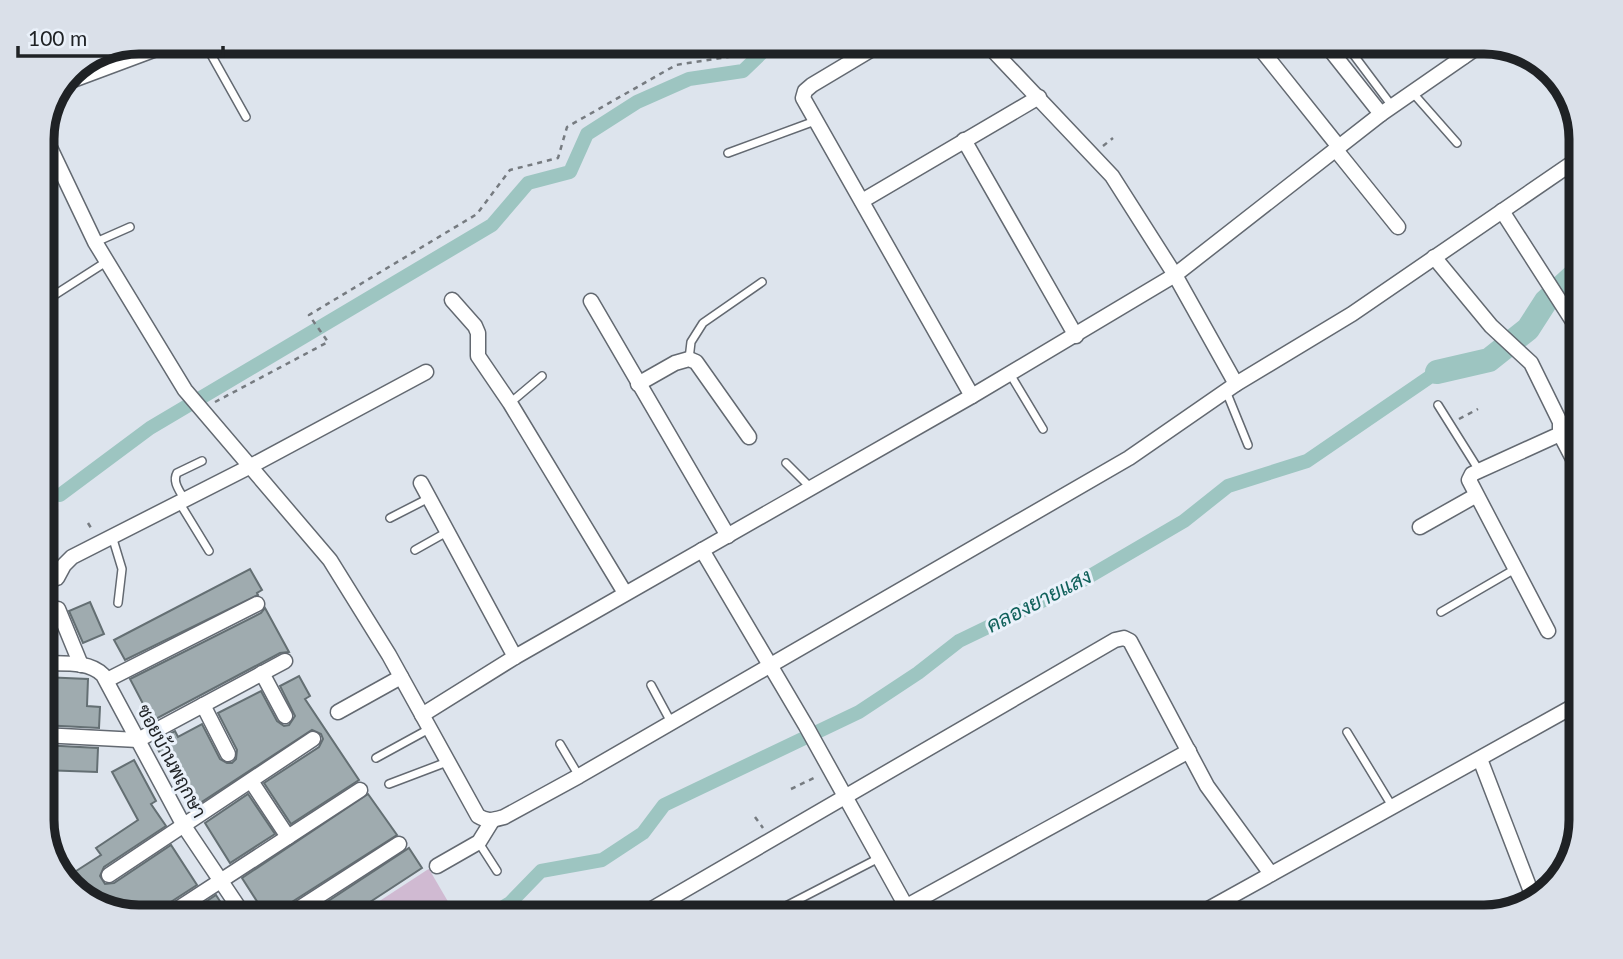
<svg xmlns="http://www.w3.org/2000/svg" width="1623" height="959" viewBox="0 0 1623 959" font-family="Lato,Sarabun,sans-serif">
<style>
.green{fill:#d0bad2}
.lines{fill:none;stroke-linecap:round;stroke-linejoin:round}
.canal{stroke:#9dc5c1;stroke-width:14}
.river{stroke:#9dc5c1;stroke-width:24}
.building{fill:#9fabaf;stroke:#646f73;stroke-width:2}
.service-casing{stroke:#636971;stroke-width:10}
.minor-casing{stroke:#636971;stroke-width:17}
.path{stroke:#767b80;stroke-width:2.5;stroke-dasharray:5 5;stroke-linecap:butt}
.service{stroke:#fff;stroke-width:7}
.minor{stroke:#fff;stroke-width:14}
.labels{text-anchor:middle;stroke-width:6;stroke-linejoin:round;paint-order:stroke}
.street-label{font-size:19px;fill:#1f2225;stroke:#eaf1fa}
.water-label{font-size:21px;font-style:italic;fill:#10615b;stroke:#eaf1fa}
.rim{fill:none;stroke:#1f2225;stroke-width:9}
</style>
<rect width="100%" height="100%" fill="#dde4ed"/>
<!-- green -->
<polygon class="green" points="429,869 457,917 355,917 427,870"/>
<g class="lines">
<!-- canal -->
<g class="canal">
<polyline points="60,495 150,428 492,225 528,183 570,172 587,134 637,102 689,79 743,71 773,42"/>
<polyline points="487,917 510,903 541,871 602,860 643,833 664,805 859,712 918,673 959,641 1073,586 1184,521 1228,486 1307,461 1437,372"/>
</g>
<!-- river -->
<polyline class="river" points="1437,372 1489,360 1528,329 1546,301 1581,269"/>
</g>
<!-- building -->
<g class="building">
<polygon points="250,569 262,590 257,593 258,595 125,660 114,640"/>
<polygon points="90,602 104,634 83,643 69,611"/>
<polygon points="265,608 289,652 280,653 152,721 130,679 261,613"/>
<polygon points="299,676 310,696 305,699 359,780 291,824 264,783 319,747 323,739 321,734 312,730 194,807 179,782 176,783 154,742 175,731 178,737 202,724 220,759 227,763 232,763 236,759 237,750 218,713 261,691 277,721 284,726 289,725 295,716 280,686"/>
<polygon points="42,677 88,679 87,706 100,707 99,728 42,725"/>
<polygon points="42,745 98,748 97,772 42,770"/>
<polygon points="134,760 156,801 151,804 166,826 104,867 100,876 105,884 114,883 171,845 197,885 160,909 155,917 139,917 92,904 73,873 101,855 96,848 138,820 112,772"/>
<polygon points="248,794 275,834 230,863 205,823"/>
<polygon points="368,794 397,835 281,909 276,917 267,917 242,878"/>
<polygon points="409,848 422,868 347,917 304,917"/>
<polygon points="216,895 230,917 183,917"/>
</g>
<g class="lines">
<defs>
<g id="service">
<polyline points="204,42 246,117"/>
<polyline points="1344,42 1392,106"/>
<polyline points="1412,92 1457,143"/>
<polyline points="728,153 815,121"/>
<polyline points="96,242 130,227"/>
<polyline points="42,303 106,262"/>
<polyline points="689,359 691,342 703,323 762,282"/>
<polyline points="1010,374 1043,429"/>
<polyline points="1226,391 1248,445"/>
<polyline points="510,403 542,376"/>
<polyline points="1438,405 1480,472"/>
<polyline points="786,463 811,488"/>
<path d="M184,499C180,491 172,482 177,473L202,461"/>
<polyline points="179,502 209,551"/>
<polyline points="390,518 429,498"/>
<polyline points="112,536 122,569 118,603"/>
<polyline points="415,550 447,532"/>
<polyline points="1441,612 1515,569"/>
<polyline points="651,685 671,722"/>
<polyline points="1347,732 1392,806"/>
<polyline points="560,744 579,776"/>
<polyline points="376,758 429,729"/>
<polyline points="389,784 447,762"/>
<polyline points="479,843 497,871"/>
<polyline points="786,906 879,858"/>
</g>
<g id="minor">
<polyline points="884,42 812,85 805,91 803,98 972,396"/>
<polyline points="985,42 1112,176 1175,275 1236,384"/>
<polyline points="1255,42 1339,147"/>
<polyline points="1324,42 1381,114"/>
<polyline points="1452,42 1463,57"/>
<polyline points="65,83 175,42"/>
<path d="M43,133L95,242L185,390L330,560L389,655L478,816C488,822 493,820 504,817L579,776L1129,458L1236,384L1352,314L1581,157"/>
<polyline points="964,140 1076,336"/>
<polyline points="1336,150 1398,227"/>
<polyline points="862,201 1039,97"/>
<polyline points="1502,211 1581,334"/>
<polyline points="1434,257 1491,326 1531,363 1560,422 1560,434 1472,474 1469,480 1548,631"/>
<polyline points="452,300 475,326 478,333 478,356 510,403 625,593"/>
<polyline points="591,301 728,536"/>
<polyline points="638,384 675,363 689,359 696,362 749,437"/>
<polyline points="1560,434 1581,474"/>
<polyline points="421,483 515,657"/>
<polyline points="1420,527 1475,496"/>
<polyline points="702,550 806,726 912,917"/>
<polyline points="42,581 57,578 64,565 72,557 251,466 426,372"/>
<polyline points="58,609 81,665"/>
<path d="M42,663C62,664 88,660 103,675L184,826L245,917"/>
<polyline points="262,673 285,716"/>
<polyline points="107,680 257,604"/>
<polyline points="203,705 228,754"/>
<polyline points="338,712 401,677"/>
<polyline points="422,715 515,657 972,396 1175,275 1381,114 1485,42"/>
<polyline points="42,735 138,740 285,661"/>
<polyline points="1480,759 1535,902"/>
<polyline points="251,781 288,837"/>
<polyline points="437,866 479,842 492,821"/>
<polyline points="109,875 313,739"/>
<polyline points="165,917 360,790"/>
<polyline points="286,917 399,844"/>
<polyline points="638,917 1115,640 1124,638 1130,641 1207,786 1271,874"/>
<polyline points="887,917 1189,751"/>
<polyline points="1194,917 1581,702"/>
</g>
</defs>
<!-- service casing -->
<use href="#service" class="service-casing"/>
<!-- minor casing -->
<use href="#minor" class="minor-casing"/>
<!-- path -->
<g class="path">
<polyline points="1103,146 1113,138"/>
<polyline points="1574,268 1581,265"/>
<polyline points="215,402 328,342 309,315 477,214 510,170 558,158 567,127 676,65 734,56 748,42"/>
<polyline points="1459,419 1478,409"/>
<polyline points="88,523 93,531"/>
<polyline points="791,789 818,776"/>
<polyline points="755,817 763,828"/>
</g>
<!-- service -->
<use href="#service" class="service"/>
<!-- minor -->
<use href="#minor" class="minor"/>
</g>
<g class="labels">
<!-- street labels -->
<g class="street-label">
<text transform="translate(172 761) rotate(62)" y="7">ซอยบ้านพฤกษา</text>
</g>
<!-- water labels -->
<g class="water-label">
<text transform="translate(1039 601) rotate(-27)" y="7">คลองยายแสง</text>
</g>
</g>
<!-- crop -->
<path d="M0 0H1623V959H0ZM139 54H1484A85 85 0 0 1 1569 139V820A85 85 0 0 1 1484 905H139A85 85 0 0 1 54 820V139A85 85 0 0 1 139 54Z" fill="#dae0e9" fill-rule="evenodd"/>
<path class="rim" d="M139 54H1484A85 85 0 0 1 1569 139V820A85 85 0 0 1 1484 905H139A85 85 0 0 1 54 820V139A85 85 0 0 1 139 54Z"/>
<!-- scale -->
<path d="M18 46v10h205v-10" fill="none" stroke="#1f2225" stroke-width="3.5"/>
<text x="28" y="46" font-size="21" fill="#1f2225" stroke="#eaf1fa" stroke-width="5" paint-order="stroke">100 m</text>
</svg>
